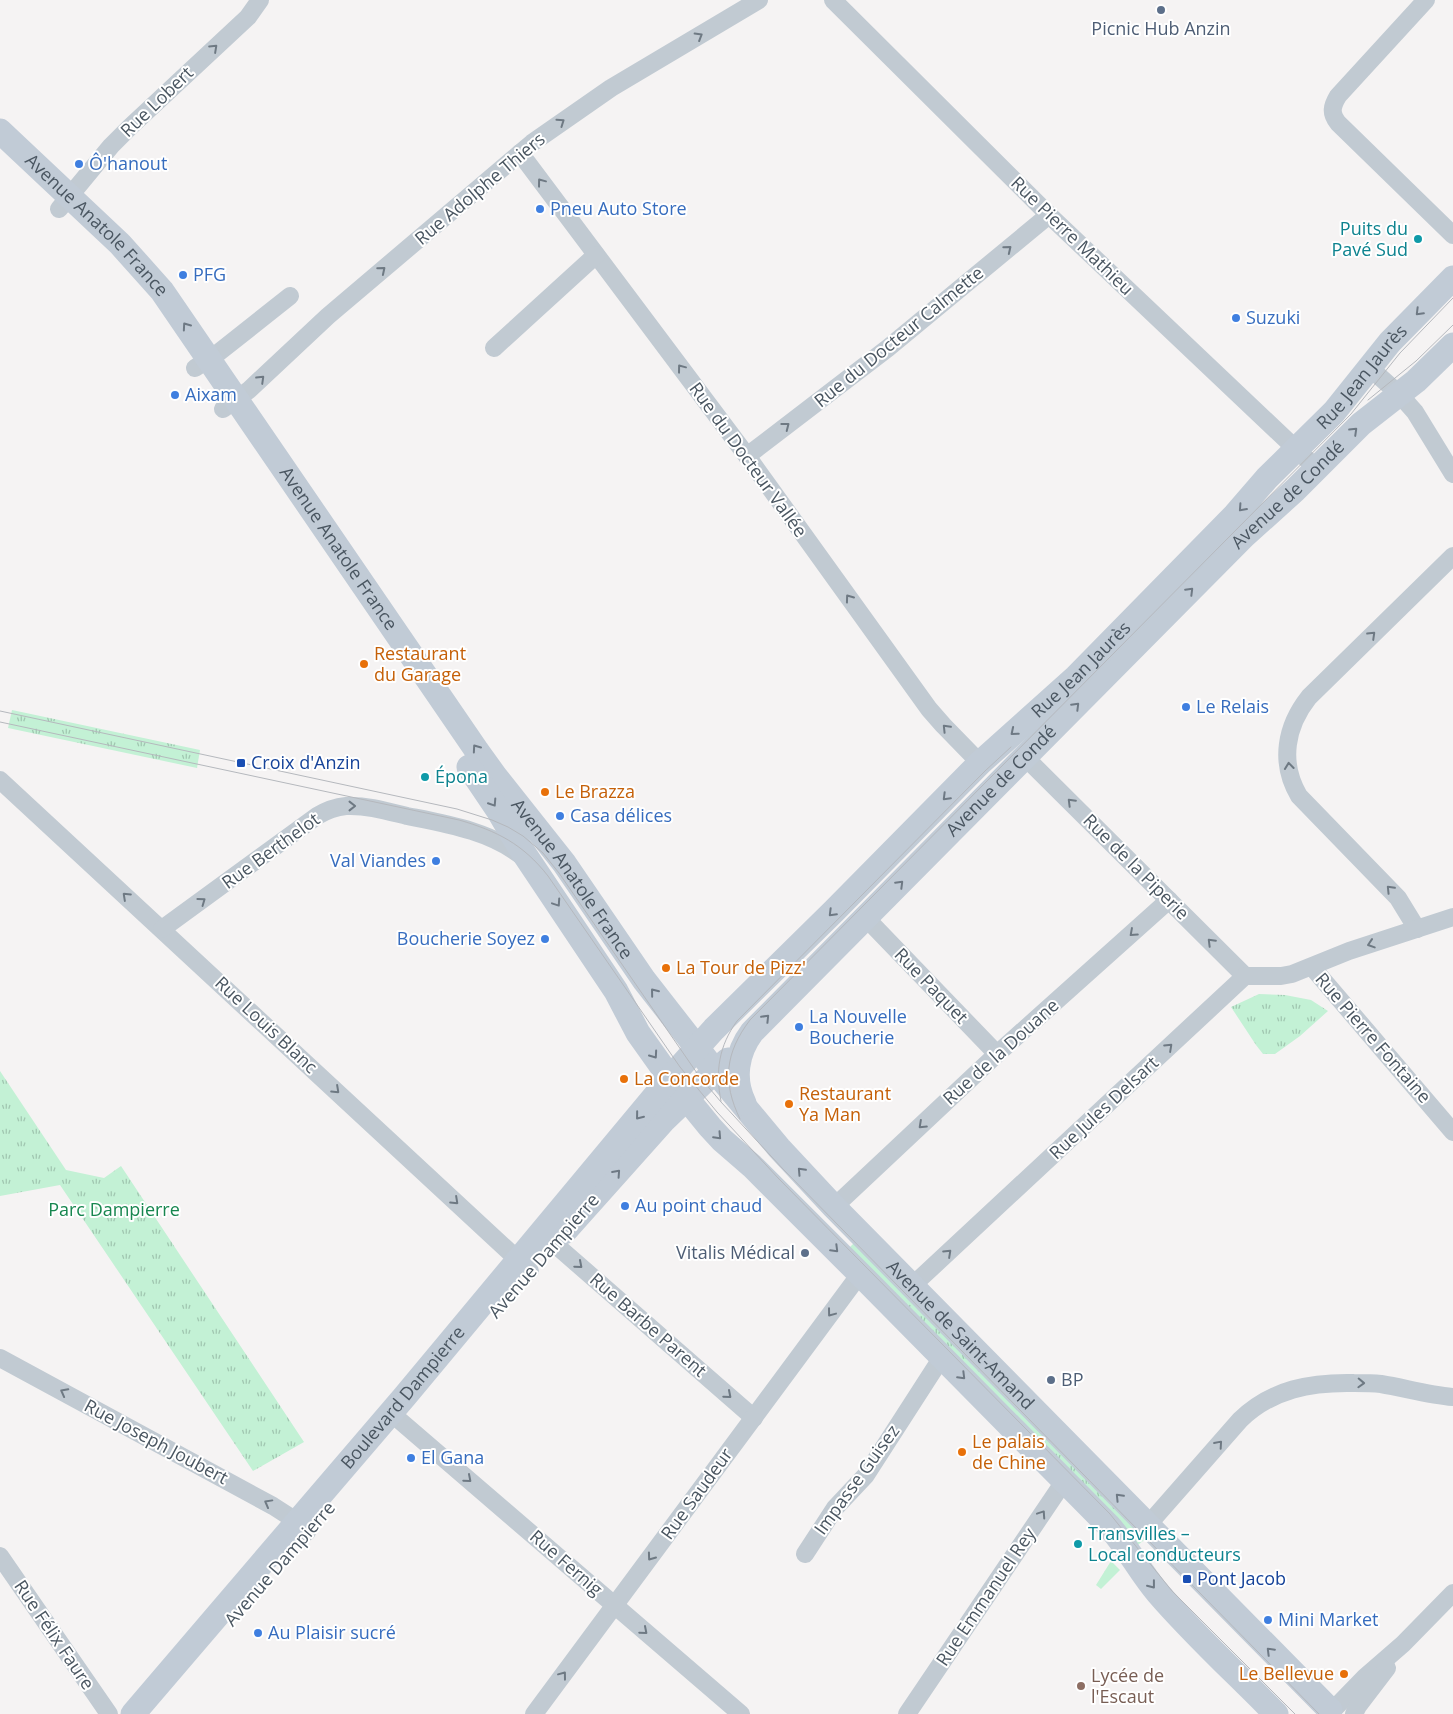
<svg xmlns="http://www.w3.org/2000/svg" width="1453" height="1714" viewBox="0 0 1453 1714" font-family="'Open Sans',sans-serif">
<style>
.grass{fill:url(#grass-tufts)}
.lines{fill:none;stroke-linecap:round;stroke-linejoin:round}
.street{stroke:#c1cad2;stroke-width:18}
.secondary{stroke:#c1cbd6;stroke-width:25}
.tram{stroke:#b5b8bd;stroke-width:1}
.oneway{stroke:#6e7983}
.oneway2{stroke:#6e7984}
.service-dot{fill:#5c6f8a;stroke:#fff;stroke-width:2}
.shop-dot{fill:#3f7fe0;stroke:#fff;stroke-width:2}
.culture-dot{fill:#0f9aa8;stroke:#fff;stroke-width:2}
.food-dot{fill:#e8710a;stroke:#fff;stroke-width:2}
.transit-dot{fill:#1a4fb4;stroke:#fff;stroke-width:2}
.education-dot{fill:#8d6e63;stroke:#fff;stroke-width:2}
.labels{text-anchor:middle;stroke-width:4;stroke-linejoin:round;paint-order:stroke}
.service-label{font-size:18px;fill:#4e5e75;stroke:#fff}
.street-label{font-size:18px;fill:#4a5661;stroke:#fff}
.shop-label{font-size:18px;fill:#366cbe;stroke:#fff;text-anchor:start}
.culture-label{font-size:18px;fill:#0d838f;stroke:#fff;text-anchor:start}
.food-label{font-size:18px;fill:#c56008;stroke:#fff;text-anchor:start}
.transit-label{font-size:18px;fill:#164399;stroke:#fff;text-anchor:start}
.park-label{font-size:18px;fill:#17864f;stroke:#fff}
.education-label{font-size:18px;fill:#785e54;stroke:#fff;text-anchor:start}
</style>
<defs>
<pattern id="grass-tufts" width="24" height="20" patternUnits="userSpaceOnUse" patternTransform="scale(1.25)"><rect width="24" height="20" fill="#c3f1d5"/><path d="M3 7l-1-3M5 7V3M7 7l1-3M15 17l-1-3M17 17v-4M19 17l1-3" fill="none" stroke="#a0c6b0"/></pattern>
</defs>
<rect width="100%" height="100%" fill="#f5f3f3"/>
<!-- grass -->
<g class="grass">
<polygon points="12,710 200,750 197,768 8,728"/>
<polygon points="1259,994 1285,995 1311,1000 1328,1011 1300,1036 1275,1054 1263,1054 1256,1045 1231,1007"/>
<polygon points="0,1071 66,1170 104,1178 121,1166 304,1442 253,1471 60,1185 0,1196"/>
<polygon points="856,1241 1148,1537 1134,1548 847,1250"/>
<polygon points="1111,1561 1120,1570 1101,1589 1096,1585"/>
</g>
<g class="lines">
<!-- street -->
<g class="street">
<polyline points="833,0 1049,215 1316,468"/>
<path d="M1426,0L1338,96C1332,106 1330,113 1338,123L1453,235"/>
<polyline points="520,153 747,456 929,709 943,725 980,763"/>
<polyline points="59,209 111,146 130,127 248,17 260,0"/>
<polyline points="494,348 596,255"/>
<polyline points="195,368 218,353 290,296"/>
<polyline points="1370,368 1399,394 1415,412 1453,474"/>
<polyline points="223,409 249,390 328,316 532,143 611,88 759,0"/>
<polyline points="747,456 888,348 1049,215"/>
<polyline points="1026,758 1245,976"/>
<polyline points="0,780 530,1271"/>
<polyline points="866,918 997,1054"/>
<path d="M162,929L317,816C327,810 335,807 346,806C367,805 387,811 407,816C447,824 490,831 523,857"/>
<path d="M1417,929L1398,898L1299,796C1279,762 1286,726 1309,697L1453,556"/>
<polyline points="1312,967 1453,1132"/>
<polyline points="834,1207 997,1054 1169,900"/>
<polyline points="542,1233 754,1418"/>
<polyline points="912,1286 1245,976 1281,976 1292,974 1349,951 1453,917"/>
<polyline points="0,1358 273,1506 287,1515 307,1532"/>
<polyline points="391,1413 741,1714"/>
<path d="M1147,1526L1240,1420C1272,1389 1311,1382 1354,1383C1363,1383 1372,1383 1381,1384C1405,1388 1429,1395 1453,1397"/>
<polyline points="805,1554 835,1508 866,1475 942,1357"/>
<polyline points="0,1556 109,1714"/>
<polyline points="1333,1710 1365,1677 1403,1644 1453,1593"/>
<polyline points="534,1714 860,1274"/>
<polyline points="907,1714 1065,1480"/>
<polyline points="1354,1714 1358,1706 1387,1668"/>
</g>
<!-- secondary -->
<g class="secondary">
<path id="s1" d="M0,131L120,244L162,291L477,751L495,776L564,863L644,980L715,1071L779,1148L834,1207L1330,1710"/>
<path d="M469,767L498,810L519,846L616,991L638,1033L670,1078L710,1127L722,1140L752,1166L860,1274L1108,1525C1127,1546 1140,1572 1158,1593C1195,1636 1237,1674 1276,1714"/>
<path id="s2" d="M744,1103C732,1079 737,1052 752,1032L1244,536L1295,490L1361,424L1416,381L1453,345"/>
<polyline points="564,1232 664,1120 715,1071 728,1060"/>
<path id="s3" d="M133,1714L405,1396L670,1078L714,1029L834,911L980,763L1076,677L1235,515L1267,478L1334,412L1390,342L1453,278"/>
</g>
<!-- tram -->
<g class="tram">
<polyline points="1368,400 1416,361 1453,325"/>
<polyline points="0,711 457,809 492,820 508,827 523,836 543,853 559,873 699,1076 721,1102 783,1169 1319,1714"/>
<path d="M0,722L459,820C497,831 523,844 548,876L680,1067L717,1112L778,1178L1110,1514L1172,1591L1295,1714"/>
<path d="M721,1101C715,1071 719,1046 737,1021L985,771L1011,747"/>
<path d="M740,1119C722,1082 725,1053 750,1020L1351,414L1400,353L1453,298"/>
</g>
</g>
<!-- one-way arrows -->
<defs><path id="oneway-chevron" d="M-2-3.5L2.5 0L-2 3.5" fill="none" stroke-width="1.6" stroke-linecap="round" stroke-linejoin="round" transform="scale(1.25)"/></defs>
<g class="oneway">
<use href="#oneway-chevron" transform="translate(699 36) rotate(-31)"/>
<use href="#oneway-chevron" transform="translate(214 48) rotate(-43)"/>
<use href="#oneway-chevron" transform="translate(561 122) rotate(-35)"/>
<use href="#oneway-chevron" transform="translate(541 182) rotate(-127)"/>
<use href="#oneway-chevron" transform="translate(1008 249) rotate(-39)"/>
<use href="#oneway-chevron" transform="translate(382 270) rotate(-40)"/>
<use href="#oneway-chevron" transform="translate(681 368) rotate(-127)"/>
<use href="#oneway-chevron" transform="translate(261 379) rotate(-44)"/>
<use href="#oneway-chevron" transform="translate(786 426) rotate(-38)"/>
<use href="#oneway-chevron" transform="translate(849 598) rotate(-126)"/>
<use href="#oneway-chevron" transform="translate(1372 635) rotate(-44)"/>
<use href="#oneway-chevron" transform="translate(946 728) rotate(-134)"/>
<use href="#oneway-chevron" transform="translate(1289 766) rotate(-96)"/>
<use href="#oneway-chevron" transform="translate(1071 802) rotate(-135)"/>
<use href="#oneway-chevron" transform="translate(352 806)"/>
<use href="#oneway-chevron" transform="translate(1390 889) rotate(-134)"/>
<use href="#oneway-chevron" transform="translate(126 896) rotate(-137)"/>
<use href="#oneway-chevron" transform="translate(202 901) rotate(-36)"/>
<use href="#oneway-chevron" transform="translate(1133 933) rotate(138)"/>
<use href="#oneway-chevron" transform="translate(1211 942) rotate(-135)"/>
<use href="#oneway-chevron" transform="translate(1371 944) rotate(162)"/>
<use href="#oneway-chevron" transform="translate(1169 1047) rotate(-43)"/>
<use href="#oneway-chevron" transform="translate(336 1090) rotate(43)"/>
<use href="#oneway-chevron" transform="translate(922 1125) rotate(137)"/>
<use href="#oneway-chevron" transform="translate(455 1201) rotate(43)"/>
<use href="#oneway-chevron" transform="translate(948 1253) rotate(-43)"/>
<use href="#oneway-chevron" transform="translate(579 1265) rotate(41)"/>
<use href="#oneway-chevron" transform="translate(831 1313) rotate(127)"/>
<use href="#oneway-chevron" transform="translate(1361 1383) rotate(2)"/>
<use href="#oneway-chevron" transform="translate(64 1392) rotate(-152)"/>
<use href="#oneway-chevron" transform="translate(728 1395) rotate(41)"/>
<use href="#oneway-chevron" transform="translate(1219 1444) rotate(-49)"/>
<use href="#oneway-chevron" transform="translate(468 1479) rotate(41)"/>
<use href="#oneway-chevron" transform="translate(268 1503) rotate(-151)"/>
<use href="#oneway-chevron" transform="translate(1042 1514) rotate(-56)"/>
<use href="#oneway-chevron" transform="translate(651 1557) rotate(126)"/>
<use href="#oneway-chevron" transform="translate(644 1631) rotate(41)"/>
<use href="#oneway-chevron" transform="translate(563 1675) rotate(-53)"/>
</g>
<g class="oneway2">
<use href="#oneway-chevron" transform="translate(1419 312) rotate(135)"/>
<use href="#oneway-chevron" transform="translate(186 326) rotate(-125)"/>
<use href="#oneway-chevron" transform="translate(1354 431) rotate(-44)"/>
<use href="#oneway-chevron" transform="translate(1242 508) rotate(132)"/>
<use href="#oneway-chevron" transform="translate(1190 591) rotate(-45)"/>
<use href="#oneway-chevron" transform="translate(1076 706) rotate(-45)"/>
<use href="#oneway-chevron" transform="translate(1014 732) rotate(140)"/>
<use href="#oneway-chevron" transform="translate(476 748) rotate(-125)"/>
<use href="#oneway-chevron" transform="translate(946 797) rotate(135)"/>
<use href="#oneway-chevron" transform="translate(493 803) rotate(57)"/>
<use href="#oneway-chevron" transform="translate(900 884) rotate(-45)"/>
<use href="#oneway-chevron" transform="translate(557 903) rotate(56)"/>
<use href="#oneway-chevron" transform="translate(832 913) rotate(135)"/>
<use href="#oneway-chevron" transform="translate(654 992) rotate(-129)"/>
<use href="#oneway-chevron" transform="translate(766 1018) rotate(-46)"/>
<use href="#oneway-chevron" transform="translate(654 1055) rotate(55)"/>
<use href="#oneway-chevron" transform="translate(639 1116) rotate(129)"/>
<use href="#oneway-chevron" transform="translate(718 1136) rotate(47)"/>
<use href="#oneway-chevron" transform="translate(801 1171) rotate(-133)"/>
<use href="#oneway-chevron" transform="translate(617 1173) rotate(-48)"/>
<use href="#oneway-chevron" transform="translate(835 1249) rotate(45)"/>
<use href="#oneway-chevron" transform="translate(962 1376) rotate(45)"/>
<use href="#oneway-chevron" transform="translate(1119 1497) rotate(-134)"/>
<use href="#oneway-chevron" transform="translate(1152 1585) rotate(52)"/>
<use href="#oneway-chevron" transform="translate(1270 1651) rotate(-135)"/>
</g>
<!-- markers -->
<g class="service-dot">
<circle cx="1161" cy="10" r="5"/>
<circle cx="805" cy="1253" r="5"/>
<circle cx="1051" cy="1380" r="5"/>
</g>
<g class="shop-dot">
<circle cx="79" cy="164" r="5"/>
<circle cx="540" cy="209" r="5"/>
<circle cx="183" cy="275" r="5"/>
<circle cx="1236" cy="318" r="5"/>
<circle cx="175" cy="395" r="5"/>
<circle cx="1186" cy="707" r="5"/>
<circle cx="560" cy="816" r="5"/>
<circle cx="436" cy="861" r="5"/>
<circle cx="545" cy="939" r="5"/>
<circle cx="799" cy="1027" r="5"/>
<circle cx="625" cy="1206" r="5"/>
<circle cx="411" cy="1458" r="5"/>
<circle cx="1268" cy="1620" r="5"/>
<circle cx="258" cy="1633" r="5"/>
</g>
<g class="culture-dot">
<circle cx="1418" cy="239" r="5"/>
<circle cx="425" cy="777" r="5"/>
<circle cx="1078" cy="1544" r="5"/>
</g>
<g class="food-dot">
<circle cx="364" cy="664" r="5"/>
<circle cx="545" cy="792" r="5"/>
<circle cx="666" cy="968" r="5"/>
<circle cx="624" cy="1079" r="5"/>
<circle cx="789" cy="1104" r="5"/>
<circle cx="962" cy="1452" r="5"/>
<circle cx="1344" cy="1674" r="5"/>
</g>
<g class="transit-dot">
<rect x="236" y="758" width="10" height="10" rx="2.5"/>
<rect x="1182" y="1574" width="10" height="10" rx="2.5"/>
</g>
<circle class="education-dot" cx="1081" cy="1686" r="5"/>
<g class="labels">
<!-- service labels -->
<g class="service-label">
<text x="1161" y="35">Picnic Hub Anzin</text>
<text x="795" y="1259" text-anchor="end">Vitalis Médical</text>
<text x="1061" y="1386" text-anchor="start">BP</text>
</g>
<!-- street labels -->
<g class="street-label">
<text transform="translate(157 102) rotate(-44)" y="6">Rue Lobert</text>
<text transform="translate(480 189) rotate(-40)" y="6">Rue Adolphe Thiers</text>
<text dy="6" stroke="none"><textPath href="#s1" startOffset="135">Avenue Anatole France</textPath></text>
<text transform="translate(1072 236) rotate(44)" y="6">Rue Pierre Mathieu</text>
<text transform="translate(899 337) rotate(-39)" y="6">Rue du Docteur Calmette</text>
<text dy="6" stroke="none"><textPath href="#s3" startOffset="1818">Rue Jean Jaurès</textPath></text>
<text transform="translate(748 460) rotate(54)" y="6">Rue du Docteur Vallée</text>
<text dy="6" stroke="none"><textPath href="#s2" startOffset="834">Avenue de Condé</textPath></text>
<text dy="6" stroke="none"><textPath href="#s1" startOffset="540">Avenue Anatole France</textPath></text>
<text dy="6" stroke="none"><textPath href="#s3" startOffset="1412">Rue Jean Jaurès</textPath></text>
<text dy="6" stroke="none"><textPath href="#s2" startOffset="429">Avenue de Condé</textPath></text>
<text transform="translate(271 851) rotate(-36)" y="6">Rue Berthelot</text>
<text transform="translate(1136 867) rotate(45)" y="6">Rue de la Piperie</text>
<text dy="6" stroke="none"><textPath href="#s1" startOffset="945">Avenue Anatole France</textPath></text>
<text transform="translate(931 986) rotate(46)" y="6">Rue Paquet</text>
<text transform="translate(266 1025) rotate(43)" y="6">Rue Louis Blanc</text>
<text transform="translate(1373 1038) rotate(49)" y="6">Rue Pierre Fontaine</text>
<text transform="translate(1001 1052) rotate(-42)" y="6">Rue de la Douane</text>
<text transform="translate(1104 1108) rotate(-43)" y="6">Rue Jules Delsart</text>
<text transform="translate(544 1256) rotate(-49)" y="6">Avenue Dampierre</text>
<text transform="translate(648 1325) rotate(41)" y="6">Rue Barbe Parent</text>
<text dy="6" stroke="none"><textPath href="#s1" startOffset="1545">Avenue de Saint-Amand</textPath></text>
<text dy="6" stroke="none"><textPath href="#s3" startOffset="416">Boulevard Dampierre</textPath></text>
<text transform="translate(156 1442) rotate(28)" y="6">Rue Joseph Joubert</text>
<text transform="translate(857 1480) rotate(-54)" y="6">Impasse Guisez</text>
<text transform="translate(697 1494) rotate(-54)" y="6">Rue Saudeur</text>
<text transform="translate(566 1563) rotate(41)" y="6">Rue Fernig</text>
<text transform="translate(280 1564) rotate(-49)" y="6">Avenue Dampierre</text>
<text transform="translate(986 1597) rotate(-56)" y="6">Rue Emmanuel Rey</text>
<text transform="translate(54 1635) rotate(56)" y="6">Rue Félix Faure</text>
</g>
<!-- shop labels -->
<g class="shop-label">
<text x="89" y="170">Ô'hanout</text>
<text x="550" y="215">Pneu Auto Store</text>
<text x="193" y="281">PFG</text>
<text x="1246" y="324">Suzuki</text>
<text x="185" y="401">Aixam</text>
<text x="1196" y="713">Le Relais</text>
<text x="570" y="822">Casa délices</text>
<text x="426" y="867" text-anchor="end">Val Viandes</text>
<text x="535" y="945" text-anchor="end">Boucherie Soyez</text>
<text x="809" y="1023">La Nouvelle<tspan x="809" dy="21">Boucherie</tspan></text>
<text x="635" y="1212">Au point chaud</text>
<text x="421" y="1464">El Gana</text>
<text x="1278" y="1626">Mini Market</text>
<text x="268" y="1639">Au Plaisir sucré</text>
</g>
<!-- culture labels -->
<g class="culture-label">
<text x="1408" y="235" text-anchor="end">Puits du<tspan x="1408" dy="21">Pavé Sud</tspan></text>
<text x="435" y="783">Épona</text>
<text x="1088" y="1540">Transvilles –<tspan x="1088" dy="21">Local conducteurs</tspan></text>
</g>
<!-- food labels -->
<g class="food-label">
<text x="374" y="660">Restaurant<tspan x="374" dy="21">du Garage</tspan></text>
<text x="555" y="798">Le Brazza</text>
<text x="676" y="974">La Tour de Pizz'</text>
<text x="634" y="1085">La Concorde</text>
<text x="799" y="1100">Restaurant<tspan x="799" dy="21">Ya Man</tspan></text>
<text x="972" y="1448">Le palais<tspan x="972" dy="21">de Chine</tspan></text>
<text x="1334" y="1680" text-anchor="end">Le Bellevue</text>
</g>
<!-- transit labels -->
<g class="transit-label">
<text x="251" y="769">Croix d'Anzin</text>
<text x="1197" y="1585">Pont Jacob</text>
</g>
<!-- park labels -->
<g class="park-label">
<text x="114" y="1216">Parc Dampierre</text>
</g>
<!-- education labels -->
<g class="education-label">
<text x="1091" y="1682">Lycée de<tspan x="1091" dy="21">l'Escaut</tspan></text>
</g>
</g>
</svg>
